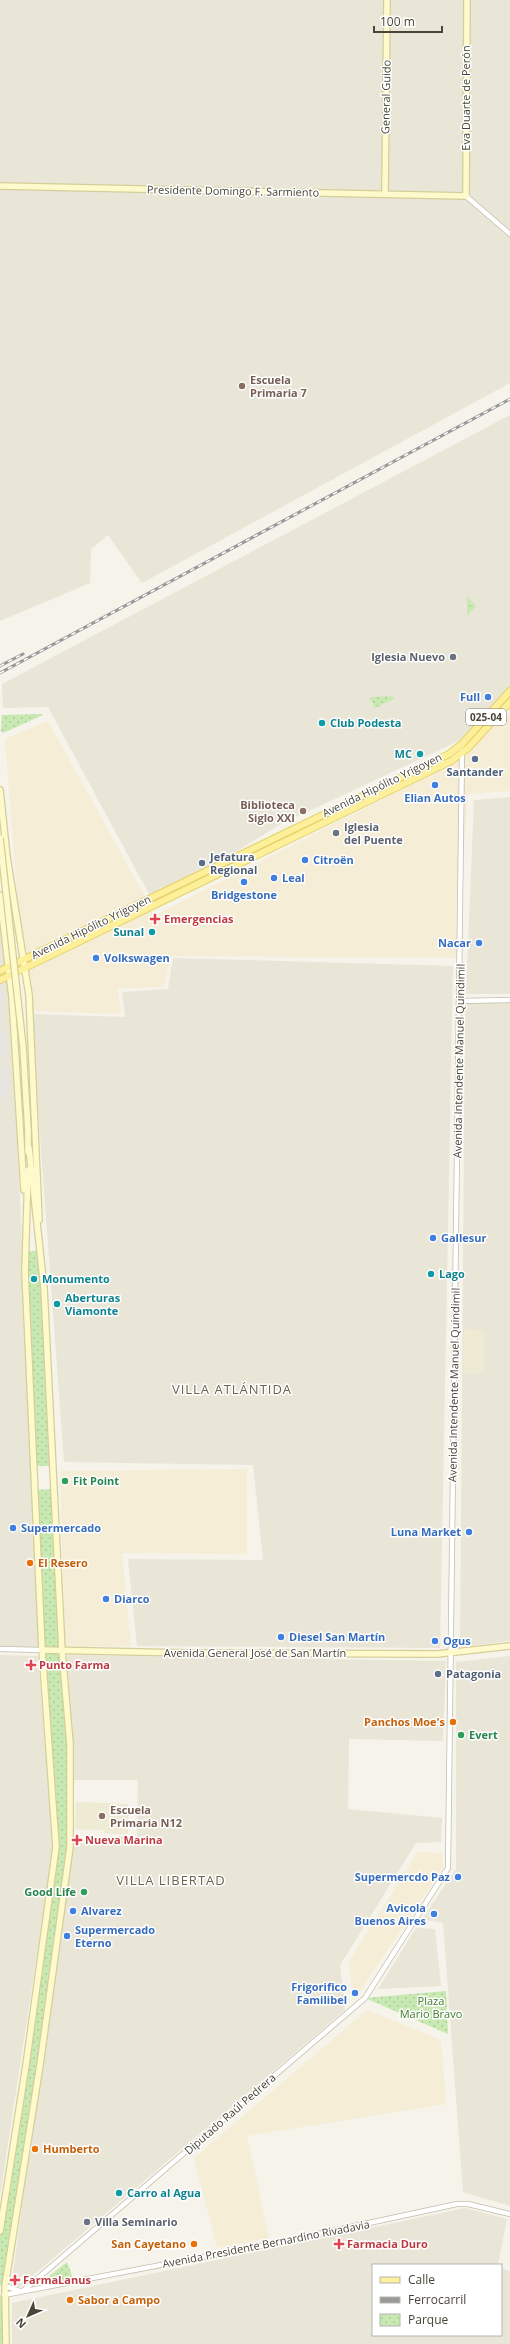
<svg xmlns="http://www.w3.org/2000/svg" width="510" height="2344" viewBox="0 0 510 2344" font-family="'Open Sans',sans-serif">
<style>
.residential{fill:#e9e6d8}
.commercial{fill:#f6edd6}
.education{fill:#eeead4}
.park{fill:url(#park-dots)}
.parking{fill:#e7e5e1}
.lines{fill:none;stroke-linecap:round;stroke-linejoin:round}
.tertiary-casing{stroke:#c1bdac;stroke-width:6}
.secondary-casing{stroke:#d5ce9a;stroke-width:8}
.primary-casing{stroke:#e4d269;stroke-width:8}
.tertiary{stroke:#fff;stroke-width:4.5}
.secondary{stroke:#fefacb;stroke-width:5.5}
.primary{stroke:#fef09a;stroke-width:6}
.rail-casing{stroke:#999;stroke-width:3}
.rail{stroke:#fff;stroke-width:1.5;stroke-dasharray:4.5;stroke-linecap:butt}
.secondary-bridge-casing{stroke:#d5ce9a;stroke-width:8;stroke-linecap:butt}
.secondary-bridge{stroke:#fefacb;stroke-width:5.5}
.education-dot{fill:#8d6e63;stroke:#fff;stroke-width:1.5}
.worship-dot{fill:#6b7280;stroke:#fff;stroke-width:1.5}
.shop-dot{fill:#3f7fe0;stroke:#fff;stroke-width:1.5}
.culture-dot{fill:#0f9aa8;stroke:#fff;stroke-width:1.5}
.service-dot{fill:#5c6f8a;stroke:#fff;stroke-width:1.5}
.health-dot{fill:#e0444e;stroke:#fff;stroke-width:1.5}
.leisure-dot{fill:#2e9e5b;stroke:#fff;stroke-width:1.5}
.food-dot{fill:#e8710a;stroke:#fff;stroke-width:1.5}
.labels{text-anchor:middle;stroke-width:3;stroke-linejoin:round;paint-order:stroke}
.shield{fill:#fff;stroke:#807d74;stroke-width:1}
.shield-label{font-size:10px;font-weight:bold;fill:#494538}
.street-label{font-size:11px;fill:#494538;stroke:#fff}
.education-label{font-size:11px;font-weight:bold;fill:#785e54;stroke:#fff;text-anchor:start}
.worship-label{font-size:11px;font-weight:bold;fill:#5b616d;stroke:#fff;text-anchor:start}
.shop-label{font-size:11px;font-weight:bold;fill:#366cbe;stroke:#fff;text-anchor:start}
.culture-label{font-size:11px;font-weight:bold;fill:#0d838f;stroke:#fff;text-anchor:start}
.service-label{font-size:11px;font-weight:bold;fill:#4e5e75;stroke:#fff;text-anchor:start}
.health-label{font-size:11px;font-weight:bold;fill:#be3a42;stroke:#fff;text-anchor:start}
.leisure-label{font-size:11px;font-weight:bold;fill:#27864d;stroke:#fff;text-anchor:start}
.food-label{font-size:11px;font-weight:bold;fill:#c56008;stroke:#fff;text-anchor:start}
.park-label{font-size:11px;fill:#3d7c2a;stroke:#fff}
.quarter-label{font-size:13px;letter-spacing:1px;fill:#6c654f;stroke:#fff}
</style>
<defs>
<pattern id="park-dots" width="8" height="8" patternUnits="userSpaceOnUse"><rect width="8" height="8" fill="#c9e9b3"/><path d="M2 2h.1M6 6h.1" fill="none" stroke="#aec99b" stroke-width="1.8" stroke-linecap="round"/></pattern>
</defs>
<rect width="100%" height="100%" fill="#f5f3ea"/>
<!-- residential -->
<g class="residential">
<polygon points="0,0 510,0 510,383 142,583 108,535 91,549 90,583 0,621"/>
<polygon points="510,415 510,687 461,740 281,824 214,865 150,896 48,707 3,708 2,684"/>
<polygon points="510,797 510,994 466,994 474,800"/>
<polygon points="0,921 6,965 0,968"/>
<polygon points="173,958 453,966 440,1648 137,1646 128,1559 263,1560 253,1465 64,1462 31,1014 125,1017 122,992 168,989"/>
<polygon points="9,976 42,1650 0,1649 0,980"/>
<polygon points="465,1003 510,1003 510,1641 460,1647"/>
<polygon points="0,1655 38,1656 53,1850 0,2196"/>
<polygon points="67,1655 446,1661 443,1741 349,1739 348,1809 442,1818 441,1842 416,1843 340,1965 345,2010 10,2295 72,1837 137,1837 138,1780 74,1780"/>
<polygon points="510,1656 510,2206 463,2192 443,1923 422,1919 456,1869 456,1662"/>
<polygon points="416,1928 435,1929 441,1986 378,1989"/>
<polygon points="465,2208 507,2219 498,2265 373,2265 373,2335 501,2335 501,2268 510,2271 510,2344 12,2344 12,2303"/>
</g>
<!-- commercial -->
<g class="commercial">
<polygon points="510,712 510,791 468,794 456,958 171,956 164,987 118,988 121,1014 26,1011 5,739 48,721 155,915 450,765"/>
<polygon points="247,1469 247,1554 122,1553 131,1646 65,1647 60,1471"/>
<polygon points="418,1852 442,1853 443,1868 353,2001 349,1961"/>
<polygon points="367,2010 441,2040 446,2104 247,2136 269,2238 217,2248 194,2158"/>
</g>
<!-- education -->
<g class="education">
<polygon points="464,1329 484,1330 484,1373 463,1373"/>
<polygon points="76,1802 128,1804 128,1834 104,1833 103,1830 75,1829"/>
</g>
<!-- park -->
<g class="park">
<polygon points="467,596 476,606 467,616"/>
<polygon points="392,696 394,699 375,708 370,699 371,697"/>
<polygon points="41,714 43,715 3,733 1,731 2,715"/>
<polygon points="41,1250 53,1466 35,1466 26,1252"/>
<polygon points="53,1489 70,1744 70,1847 5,2286 0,2285 0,2231 56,1847 36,1490"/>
<polygon points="446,1991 448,2034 365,1998"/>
<polygon points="67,2262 73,2278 53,2283 48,2281 49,2276"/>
<polygon points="0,2295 4,2295 6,2344 0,2344"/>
</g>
<!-- parking -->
<g class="parking">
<polygon points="3,990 2,1022 0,1022 0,992"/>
<polygon points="6,1031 7,1054 1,1055 1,1068 8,1068 8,1097 0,1097 0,1031"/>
</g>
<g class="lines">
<defs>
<g id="tertiary">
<polyline points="466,196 510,234"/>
<polyline points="459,1001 510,1000"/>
<polyline points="0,1649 42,1650"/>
<polyline points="5,2286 20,2291"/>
<polyline points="24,2290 365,1998 448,1868 462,751"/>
<polyline points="4,2295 276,2243 457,2204 468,2204 510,2214"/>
</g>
<g id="secondary">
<polyline points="0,186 466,196 467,0"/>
<polyline points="385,194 387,0"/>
<polyline points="0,790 7,857 29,995 39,1220"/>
<polyline points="0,895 12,998 24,1190"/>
<polyline points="28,1131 28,1152"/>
<polyline points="42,1650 188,1653 437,1654 510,1646"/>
<polyline points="0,2231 26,2065 56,1847 42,1650 25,1272 28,1170"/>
<polyline points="6,2344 5,2286 40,2065 70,1847 70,1744 62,1651 44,1288 29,1148"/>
</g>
<g id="primary">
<polyline points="0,971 449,754 462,744 510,691"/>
<polyline points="0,980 451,761 468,748 510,702"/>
</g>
</defs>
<!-- tertiary casing -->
<use href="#tertiary" class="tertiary-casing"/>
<!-- secondary casing -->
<use href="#secondary" class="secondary-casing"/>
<!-- primary casing -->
<use href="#primary" class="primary-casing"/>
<!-- tertiary -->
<use href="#tertiary" class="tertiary"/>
<!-- secondary -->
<use href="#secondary" class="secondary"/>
<!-- primary -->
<use href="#primary" class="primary"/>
<defs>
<g id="rail">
<polyline points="0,666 23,654"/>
<polyline points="0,673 510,399"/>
</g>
</defs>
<!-- rail casing -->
<use href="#rail" class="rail-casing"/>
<!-- rail -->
<use href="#rail" class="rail"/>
<defs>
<polyline id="secondary-bridge" points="0,838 23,1047 28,1131"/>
</defs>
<!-- secondary-bridge casing -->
<use href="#secondary-bridge" class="secondary-bridge-casing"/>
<!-- secondary-bridge -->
<use href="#secondary-bridge" class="secondary-bridge"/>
</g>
<!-- markers -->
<g class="education-dot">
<circle cx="242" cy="386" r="4"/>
<circle cx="303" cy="811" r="4"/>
<circle cx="102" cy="1816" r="4"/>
</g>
<g class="worship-dot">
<circle cx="453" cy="657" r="4"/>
<circle cx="336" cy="833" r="4"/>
<circle cx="87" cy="2222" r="4"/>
</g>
<g class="shop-dot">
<circle cx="488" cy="697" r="4"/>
<circle cx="435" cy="785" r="4"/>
<circle cx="305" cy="860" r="4"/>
<circle cx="274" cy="878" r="4"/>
<circle cx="244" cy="882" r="4"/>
<circle cx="479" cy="943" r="4"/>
<circle cx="96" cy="958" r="4"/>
<circle cx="433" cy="1238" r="4"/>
<circle cx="13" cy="1528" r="4"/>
<circle cx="469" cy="1532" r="4"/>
<circle cx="106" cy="1599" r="4"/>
<circle cx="281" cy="1637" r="4"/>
<circle cx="435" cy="1641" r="4"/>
<circle cx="458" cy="1877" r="4"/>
<circle cx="73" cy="1911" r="4"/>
<circle cx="434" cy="1914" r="4"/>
<circle cx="67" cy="1936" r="4"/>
<circle cx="355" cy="1993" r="4"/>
</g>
<g class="culture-dot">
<circle cx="322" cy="723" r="4"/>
<circle cx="420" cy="754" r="4"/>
<circle cx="152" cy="932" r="4"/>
<circle cx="431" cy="1274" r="4"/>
<circle cx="34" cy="1279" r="4"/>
<circle cx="57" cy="1304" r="4"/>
<circle cx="119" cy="2193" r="4"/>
</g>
<g class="service-dot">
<circle cx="475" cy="759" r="4"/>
<circle cx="202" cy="863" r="4"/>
<circle cx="438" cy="1674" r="4"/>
</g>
<g class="health-dot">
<path d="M153 913h4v4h4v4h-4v4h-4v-4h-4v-4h4z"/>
<path d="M29 1659h4v4h4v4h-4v4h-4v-4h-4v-4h4z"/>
<path d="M75 1834h4v4h4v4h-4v4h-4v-4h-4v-4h4z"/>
<path d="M337 2238h4v4h4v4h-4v4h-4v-4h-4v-4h4z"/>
<path d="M13 2274h4v4h4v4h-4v4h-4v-4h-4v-4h4z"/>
</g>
<g class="leisure-dot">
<circle cx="65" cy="1481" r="4"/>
<circle cx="461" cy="1735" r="4"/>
<circle cx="84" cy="1892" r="4"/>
</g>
<g class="food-dot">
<circle cx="30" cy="1563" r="4"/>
<circle cx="453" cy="1722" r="4"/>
<circle cx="35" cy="2149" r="4"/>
<circle cx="194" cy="2244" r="4"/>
<circle cx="70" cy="2300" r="4"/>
</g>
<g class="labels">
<!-- shield labels -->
<rect class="shield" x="466" y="709" width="40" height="16" rx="3"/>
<g class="shield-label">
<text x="486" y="721">025-04</text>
</g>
<!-- street labels -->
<g class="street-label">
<text transform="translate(386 97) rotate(-89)" y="4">General Guido</text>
<text transform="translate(466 98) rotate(-90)" y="4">Eva Duarte de Perón</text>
<text transform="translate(233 191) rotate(1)" y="4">Presidente Domingo F. Sarmiento</text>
<text transform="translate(382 785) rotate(-26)" y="4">Avenida Hipólito Yrigoyen</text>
<text transform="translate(91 927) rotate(-26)" y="4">Avenida Hipólito Yrigoyen</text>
<text transform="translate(459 1061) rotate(-89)" y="4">Avenida Intendente Manuel Quindimil</text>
<text transform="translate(454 1385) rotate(-89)" y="4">Avenida Intendente Manuel Quindimil</text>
<text x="255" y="1657">Avenida General José de San Martín</text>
<text transform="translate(230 2114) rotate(-41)" y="4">Diputado Raúl Pedrera</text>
<text transform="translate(266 2244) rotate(-11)" y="4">Avenida Presidente Bernardino Rivadavia</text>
</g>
<!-- education labels -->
<g class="education-label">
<text x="250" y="384">Escuela<tspan x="250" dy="13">Primaria 7</tspan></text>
<text x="295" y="809" text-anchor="end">Biblioteca<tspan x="295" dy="13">Siglo XXI</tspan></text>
<text x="110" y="1814">Escuela<tspan x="110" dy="13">Primaria N12</tspan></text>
</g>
<!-- worship labels -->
<g class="worship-label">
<text x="445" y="661" text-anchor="end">Iglesia Nuevo</text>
<text x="344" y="831">Iglesia<tspan x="344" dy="13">del Puente</tspan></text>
<text x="95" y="2226">Villa Seminario</text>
</g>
<!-- shop labels -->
<g class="shop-label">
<text x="480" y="701" text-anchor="end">Full</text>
<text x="435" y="802" text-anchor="middle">Elian Autos</text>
<text x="313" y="864">Citroën</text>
<text x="282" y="882">Leal</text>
<text x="244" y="899" text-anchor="middle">Bridgestone</text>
<text x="471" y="947" text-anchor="end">Nacar</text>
<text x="104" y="962">Volkswagen</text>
<text x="441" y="1242">Gallesur</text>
<text x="21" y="1532">Supermercado</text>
<text x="461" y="1536" text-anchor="end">Luna Market</text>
<text x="114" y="1603">Diarco</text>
<text x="289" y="1641">Diesel San Martín</text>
<text x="443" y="1645">Ogus</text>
<text x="450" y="1881" text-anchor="end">Supermercdo Paz</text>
<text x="426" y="1912" text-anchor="end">Avicola<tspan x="426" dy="13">Buenos Aires</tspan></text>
<text x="81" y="1915">Alvarez</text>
<text x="75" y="1934">Supermercado<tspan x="75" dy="13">Eterno</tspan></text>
<text x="347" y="1991" text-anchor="end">Frigorifico<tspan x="347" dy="13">Familibel</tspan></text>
</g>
<!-- culture labels -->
<g class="culture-label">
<text x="330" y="727">Club Podesta</text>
<text x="412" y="758" text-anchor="end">MC</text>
<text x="144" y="936" text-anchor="end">Sunal</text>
<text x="439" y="1278">Lago</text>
<text x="42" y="1283">Monumento</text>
<text x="65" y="1302">Aberturas<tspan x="65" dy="13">Viamonte</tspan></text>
<text x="127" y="2197">Carro al Agua</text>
</g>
<!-- service labels -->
<g class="service-label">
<text x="475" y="776" text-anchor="middle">Santander</text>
<text x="210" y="861">Jefatura<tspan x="210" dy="13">Regional</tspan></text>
<text x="446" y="1678">Patagonia</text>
</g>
<!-- health labels -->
<g class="health-label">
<text x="164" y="923">Emergencias</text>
<text x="39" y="1669">Punto Farma</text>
<text x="85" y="1844">Nueva Marina</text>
<text x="347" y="2248">Farmacia Duro</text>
<text x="23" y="2284">FarmaLanus</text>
</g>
<!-- leisure labels -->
<g class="leisure-label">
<text x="73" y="1485">Fit Point</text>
<text x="469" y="1739">Evert</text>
<text x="76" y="1896" text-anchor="end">Good Life</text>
</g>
<!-- food labels -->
<g class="food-label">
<text x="38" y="1567">El Resero</text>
<text x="445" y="1726" text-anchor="end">Panchos Moe's</text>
<text x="43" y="2153">Humberto</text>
<text x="186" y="2248" text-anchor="end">San Cayetano</text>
<text x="78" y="2304">Sabor a Campo</text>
</g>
<!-- park labels -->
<g class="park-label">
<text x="431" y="2005">Plaza<tspan x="431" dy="13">Mario Bravo</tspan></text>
</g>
<!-- quarter labels -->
<g class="quarter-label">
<text x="232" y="1394">VILLA ATLÁNTIDA</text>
<text x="171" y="1885">VILLA LIBERTAD</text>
</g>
</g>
<!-- legend -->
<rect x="372" y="2264" width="130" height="72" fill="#ffffff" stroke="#b6b5af"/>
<rect x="380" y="2277" width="20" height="6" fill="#fef09a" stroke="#b6b5af"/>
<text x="408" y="2284" font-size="12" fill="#494538">Calle</text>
<rect x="380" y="2297" width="20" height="6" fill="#999999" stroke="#b6b5af"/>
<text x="408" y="2304" font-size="12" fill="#494538">Ferrocarril</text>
<rect x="380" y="2314" width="20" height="12" fill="url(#park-dots)" stroke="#b6b5af"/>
<text x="408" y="2324" font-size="12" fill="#494538">Parque</text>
<!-- north arrow -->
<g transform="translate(28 2316) rotate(225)" stroke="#ffffff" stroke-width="3" paint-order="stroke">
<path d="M0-3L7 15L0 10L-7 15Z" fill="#494538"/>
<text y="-6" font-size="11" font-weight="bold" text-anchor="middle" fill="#494538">N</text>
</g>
<!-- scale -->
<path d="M374 26v6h68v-6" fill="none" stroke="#494538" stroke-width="2"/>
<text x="380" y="26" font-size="12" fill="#494538" stroke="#ffffff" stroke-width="3" paint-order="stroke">100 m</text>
</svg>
